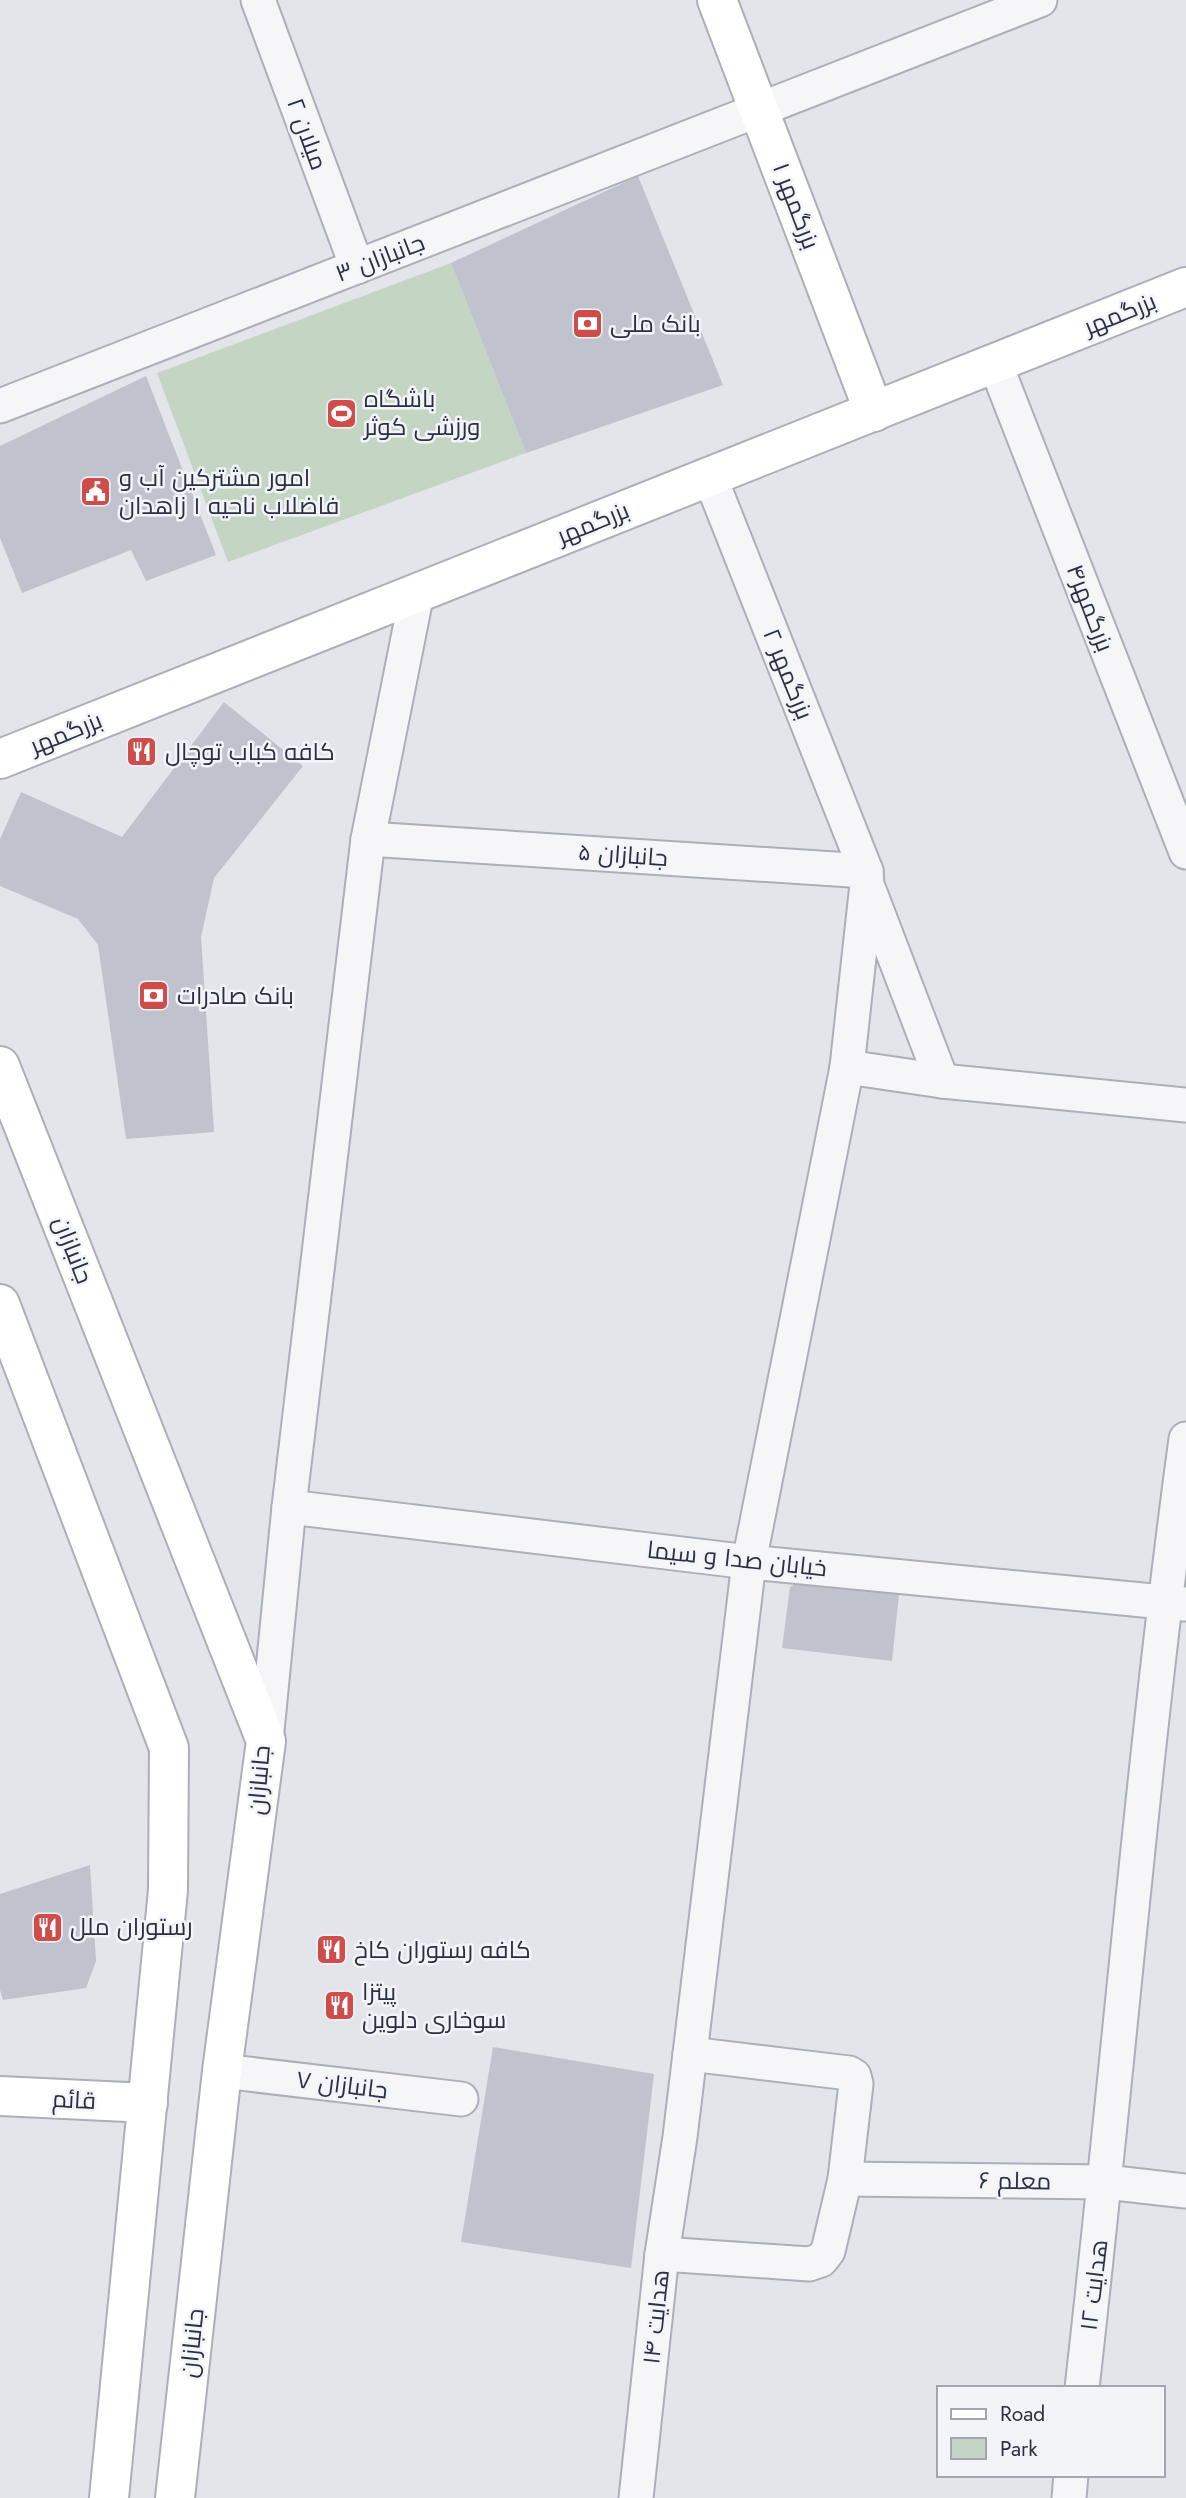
<svg xmlns="http://www.w3.org/2000/svg" width="1186" height="2498" viewBox="0 0 1186 2498" font-family="Jost,Cairo,sans-serif">
<style>
.green{fill:#c5d5c4}
.building{fill:#c0c3ce}
.lines{fill:none;stroke-linecap:round;stroke-linejoin:round}
.street-casing{stroke:#acaeb9;stroke-width:37}
.secondary-casing{stroke:#acaeb9;stroke-width:42}
.street{stroke:#f6f6f9;stroke-width:33}
.secondary{stroke:#fff;stroke-width:38}
.labels{text-anchor:middle;stroke-width:5;stroke-linejoin:round;paint-order:stroke}
.street-label{font-size:24px;fill:#2b2f43;stroke:#f3f4f8}
.poi-label{font-size:24px;fill:#2b2f43;stroke:#f3f4f8;text-anchor:start}
</style>
<rect width="100%" height="100%" fill="#e3e5eb"/>
<!-- green -->
<polygon class="green" points="451,263 526,453 228,562 157,373"/>
<!-- building -->
<g class="building">
<polygon points="638,176 723,385 526,453 451,263"/>
<polygon points="146,376 216,555 146,581 131,550 22,593 0,538 0,446"/>
<polygon points="224,702 303,766 214,878 201,937 214,1132 126,1139 98,945 78,919 0,886 0,839 21,792 122,837"/>
<polygon points="800,1582 899,1594 892,1661 782,1648 790,1587"/>
<polygon points="90,1865 96,1961 86,1988 3,2000 0,1990 0,1894"/>
<polygon points="493,2047 654,2074 631,2268 461,2242"/>
</g>
<g class="lines">
<defs>
<g id="street">
<polyline points="258,0 357,267"/>
<polyline points="995,363 1186,852"/>
<polyline points="0,406 1040,0"/>
<polyline points="710,477 866,871"/>
<polyline points="368,839 866,871 867,884 847,1067 749,1562 680,2137 662,2254 636,2498"/>
<polyline points="869,890 942,1081"/>
<polyline points="847,1067 942,1081 1186,1105"/>
<polyline points="289,1507 749,1562 1184,1604"/>
<polyline points="266,1741 289,1507 368,839 417,593"/>
<polyline points="222,2071 461,2099"/>
<polyline points="845,2179 1106,2182 1186,2191"/>
<polyline points="662,2254 809,2264 821,2260 828,2251 845,2179 856,2084 854,2076 849,2073 690,2054"/>
<path d="M1082,2388C1118,2072 1143,1755 1186,1439"/>
<polyline points="1069,2498 1071,2475"/>
</g>
<g id="secondary">
<polyline points="717,0 874,412"/>
<polyline points="0,759 1186,287"/>
<polyline points="0,1066 266,1741 222,2071 175,2498"/>
<polyline points="0,1304 169,1748 168,1890 109,2498"/>
<polyline points="0,2096 148,2103"/>
</g>
</defs>
<!-- street casing -->
<use href="#street" class="street-casing"/>
<!-- secondary casing -->
<use href="#secondary" class="secondary-casing"/>
<!-- street -->
<use href="#street" class="street"/>
<!-- secondary -->
<use href="#secondary" class="secondary"/>
</g>
<!-- icons -->
<defs>
<symbol id="bank-square" viewBox="-11 -11 22 22"><rect x="-9" y="-9" width="18" height="18" rx="4" fill="#ce4d4a" stroke="#f3f4f8"/><path d="M-6-4H6V4H-6ZM0-2.3a2.3 2.3 0 1 0 0 4.6a2.3 2.3 0 1 0 0-4.6Z" fill="#fff"/></symbol>
<symbol id="stadium-square" viewBox="-11 -11 22 22"><rect x="-9" y="-9" width="18" height="18" rx="4" fill="#ce4d4a" stroke="#f3f4f8"/><path d="M0-5a6.5 5 0 1 0 0 10a6.5 5 0 1 0 0-10ZM-3.5-1.8h7v3.6h-7Z" fill="#fff"/></symbol>
<symbol id="civic-square" viewBox="-11 -11 22 22"><rect x="-9" y="-9" width="18" height="18" rx="4" fill="#ce4d4a" stroke="#f3f4f8"/><path d="M-.6-6.5H3V-4.5H.6V-3L4-1V1h2V6H-6V1h2V-1L-.6-3ZM-1.2 2.5V6h2.4V2.5Z" fill="#fff"/></symbol>
<symbol id="restaurant-square" viewBox="-11 -11 22 22"><rect x="-9" y="-9" width="18" height="18" rx="4" fill="#ce4d4a" stroke="#f3f4f8"/><path d="M-5-6h1v4h1v-4h1v4h1v-4h1v5L-1.5 .5V6h-2V.5L-5-1ZM5-6V6H3V1.5H1.5Q1.5-4 5-6Z" fill="#fff"/></symbol>
</defs>
<g fill-rule="evenodd">
<use href="#bank-square" x="570" y="306" width="35" height="35"/>
<use href="#stadium-square" x="324" y="396" width="35" height="35"/>
<use href="#civic-square" x="78" y="474" width="35" height="35"/>
<use href="#restaurant-square" x="124" y="734" width="35" height="35"/>
<use href="#bank-square" x="136" y="978" width="35" height="35"/>
<use href="#restaurant-square" x="30" y="1910" width="35" height="35"/>
<use href="#restaurant-square" x="314" y="1932" width="35" height="35"/>
<use href="#restaurant-square" x="322" y="1988" width="35" height="35"/>
</g>
<g class="labels">
<!-- street labels -->
<g class="street-label">
<text transform="translate(307 134) rotate(70)" y="8">میلان ۲</text>
<text transform="translate(796 206) rotate(69)" y="8">بزرگمهر ۱</text>
<text transform="translate(380 258) rotate(-21)" y="8">جانبازان ۳</text>
<text transform="translate(1120 314) rotate(-22)" y="8">بزرگمهر</text>
<text transform="translate(593 523) rotate(-22)" y="8">بزرگمهر</text>
<text transform="translate(1090 608) rotate(69)" y="8">بزرگمهر۴</text>
<text transform="translate(788 674) rotate(68)" y="8">بزرگمهر ۲</text>
<text transform="translate(66 733) rotate(-22)" y="8">بزرگمهر</text>
<text transform="translate(623 855) rotate(4)" y="8">جانبازان ۵</text>
<text transform="translate(73 1250) rotate(69)" y="8">جانبازان</text>
<text transform="translate(737 1559) rotate(6)" y="8">خیابان صدا و سیما</text>
<text transform="translate(259 1780) rotate(-85)" y="8">جانبازان</text>
<text transform="translate(342 2085) rotate(7)" y="8">جانبازان ۷</text>
<text transform="translate(74 2100) rotate(3)" y="8">قائم</text>
<text transform="translate(1015 2181) rotate(1)" y="8">معلم ۶</text>
<text transform="translate(1094 2285) rotate(-83)" y="8">هدایت ۱۲</text>
<text transform="translate(656 2317) rotate(-84)" y="8">هدایت ۱۴</text>
<text transform="translate(192 2343) rotate(-84)" y="8">جانبازان</text>
</g>
<!-- poi labels -->
<g class="poi-label">
<text x="610" y="332">بانک ملی</text>
<text x="364" y="407">باشگاه<tspan x="364" dy="28">ورزشی کوثر</tspan></text>
<text x="119" y="486">امور مشترکین آب و<tspan x="119" dy="28">فاضلاب ناحیه ۱ زاهدان</tspan></text>
<text x="165" y="760">کافه کباب توچال</text>
<text x="177" y="1004">بانک صادرات</text>
<text x="70" y="1935">رستوران ملل</text>
<text x="354" y="1958">کافه رستوران کاخ</text>
<text x="362" y="2000">پیتزا<tspan x="362" dy="28">سوخاری دلوین</tspan></text>
</g>
</g>
<!-- legend -->
<rect x="937" y="2386" width="228" height="91" fill="#f3f4f8" stroke="#a3a5b0" stroke-width="2"/>
<rect x="951" y="2409" width="35" height="10" fill="#ffffff" stroke="#a3a5b0" stroke-width="2"/>
<text x="1000" y="2421" font-size="21" fill="#2b2f43">Road</text>
<rect x="951" y="2438" width="35" height="21" fill="#c5d5c4" stroke="#a3a5b0" stroke-width="2"/>
<text x="1000" y="2456" font-size="21" fill="#2b2f43">Park</text>
</svg>
